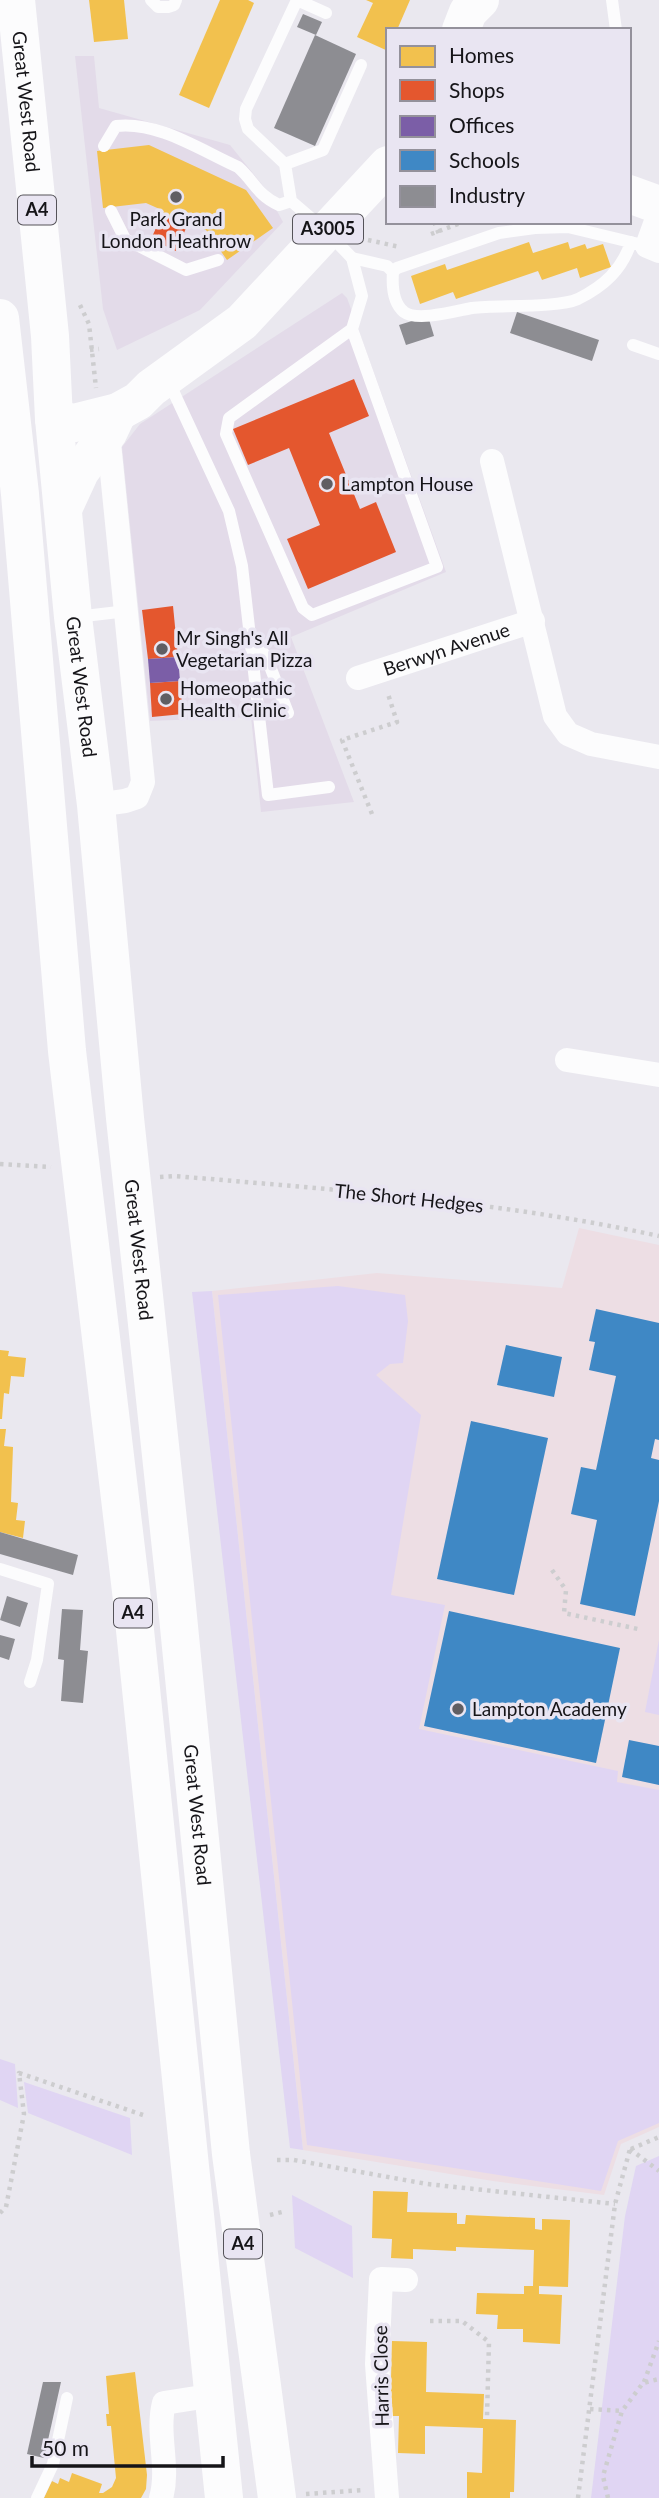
<svg xmlns="http://www.w3.org/2000/svg" width="659" height="2498" viewBox="0 0 659 2498" font-family="Lato,sans-serif">
<style>
.commercial{fill:#e3dbe9}
.education{fill:#eddee4}
.green{fill:#e0d5f3}
.homes{fill:#f2c14e}
.shops{fill:#e4572e}
.offices{fill:#7b5ea7}
.schools{fill:#3f88c5}
.industry{fill:#8d8d92}
.lines{fill:none;stroke-linecap:round;stroke-linejoin:round}
.path{stroke:#cdcdcf;stroke-width:4.5;stroke-dasharray:3.5 5;stroke-linecap:butt}
.lane{stroke:#fcfcfd;stroke-width:12}
.street{stroke:#fcfcfd;stroke-width:24}
.primary{stroke:#fcfcfd;stroke-width:38}
.highway{stroke:#fcfcfd;stroke-width:38}
.poi-dot{fill:#605e63;stroke:#e9e5f2;stroke-width:2.5}
.labels{text-anchor:middle;stroke-width:7;stroke-linejoin:round;paint-order:stroke}
.shield{fill:#e9e5f2;stroke:#555359;stroke-width:2}
.shield-label{font-size:18px;font-weight:bold;fill:#151418}
.street-label{font-size:19px;fill:#151418;stroke:#e9e5f2}
.poi-label{font-size:19px;fill:#151418;stroke:#e9e5f2;text-anchor:start}
</style>
<rect width="100%" height="100%" fill="#eae8ef"/>
<!-- commercial -->
<g class="commercial">
<polygon points="75,56 94,56 99,108 230,145 264,187 283,222 200,310 117,350 103,309"/>
<polygon points="342,293 347,298 446,572 291,637 354,802 261,812 251,717 150,721 122,447 140,424"/>
</g>
<!-- education -->
<polygon class="education" points="579,1228 659,1245 659,2127 621,2144 604,2195 493,2181 303,2150 212,1291 377,1273 562,1288"/>
<!-- green -->
<g class="green">
<polygon points="338,1286 405,1295 408,1321 403,1363 390,1364 376,1375 421,1415 391,1595 445,1605 419,1729 618,1771 617,1782 659,1790 659,2123 618,2141 601,2191 307,2145 218,1295"/>
<polygon points="212,1291 303,2150 290,2148 192,1292"/>
<polygon points="659,1640 659,1715 645,1712"/>
<polygon points="0,2059 15,2064 18,2108 0,2100"/>
<polygon points="24,2082 130,2118 132,2155 28,2113"/>
<polygon points="659,2156 659,2498 591,2498 625,2216 636,2166"/>
<polygon points="292,2195 352,2226 353,2278 295,2248"/>
</g>
<!-- homes -->
<g class="homes">
<polygon points="89,0 124,0 128,39 94,42"/>
<polygon points="220,0 248,0 254,3 209,108 179,95"/>
<polygon points="366,0 410,0 397,30 388,30 388,51 357,37 373,3"/>
<polygon points="149,145 246,190 273,228 227,260 206,230 189,223 187,226 162,215 164,211 146,203 103,208 97,151"/>
<polygon points="529,242 533,253 568,242 570,249 585,244 587,249 603,244 611,267 580,278 577,268 542,280 538,271 456,299 453,292 420,304 411,276 445,264 447,270"/>
<polygon points="0,1350 9,1351 8,1356 26,1358 24,1377 11,1376 9,1394 4,1393 2,1419 0,1419"/>
<polygon points="0,1429 6,1429 4,1446 13,1447 11,1502 18,1503 16,1520 25,1521 23,1538 0,1532"/>
<polygon points="373,2191 408,2192 407,2212 457,2213 457,2224 465,2224 466,2215 535,2218 535,2229 542,2230 542,2219 570,2220 568,2287 539,2286 539,2294 562,2295 560,2344 523,2342 523,2329 497,2329 498,2315 476,2314 477,2293 524,2294 524,2286 533,2286 534,2250 456,2247 456,2251 413,2249 413,2259 391,2258 392,2239 372,2238"/>
<polygon points="392,2341 427,2342 426,2392 484,2394 483,2419 516,2420 514,2492 510,2492 510,2498 467,2498 467,2472 482,2473 483,2428 425,2426 425,2454 398,2453 399,2416 390,2416"/>
<polygon points="135,2372 147,2475 146,2489 141,2498 44,2498 52,2481 58,2484 60,2478 69,2482 72,2473 102,2484 99,2493 103,2493 112,2487 116,2478 111,2426 107,2426 106,2414 109,2414 106,2376"/>
</g>
<!-- shops -->
<g class="shops">
<polygon points="162,215 187,226 176,251 151,239"/>
<polygon points="354,379 369,416 329,433 360,509 376,502 396,552 308,589 287,539 320,525 289,448 248,465 233,429"/>
<polygon points="173,606 178,657 148,659 142,610"/>
<polygon points="180,681 183,714 152,717 150,683"/>
</g>
<!-- offices -->
<polygon class="offices" points="178,657 180,681 150,683 148,659"/>
<!-- schools -->
<g class="schools">
<polygon points="596,1309 659,1323 659,1440 655,1439 651,1458 659,1460 659,1501 635,1616 580,1604 597,1520 571,1514 581,1467 596,1470 616,1376 589,1370 595,1342 589,1341"/>
<polygon points="506,1345 562,1357 554,1397 497,1385"/>
<polygon points="471,1421 548,1438 514,1595 437,1579"/>
<polygon points="449,1611 620,1648 596,1763 424,1726"/>
<polygon points="629,1740 659,1746 659,1785 622,1777"/>
</g>
<!-- industry -->
<g class="industry">
<polygon points="303,14 322,22 316,35 297,27"/>
<polygon points="315,35 356,54 315,146 274,128"/>
<polygon points="517,312 599,340 592,361 510,333"/>
<polygon points="428,316 434,336 406,345 399,325"/>
<polygon points="0,1532 78,1555 73,1575 0,1554"/>
<polygon points="7,1596 28,1603 20,1627 0,1620"/>
<polygon points="62,1609 83,1610 80,1650 88,1651 83,1703 61,1701 64,1660 58,1659"/>
<polygon points="0,1635 15,1639 9,1660 0,1657"/>
<polygon points="43,2382 61,2382 44,2458 27,2454"/>
</g>
<g class="lines">
<!-- path -->
<g class="path">
<polyline points="434,222 439,234"/>
<polyline points="431,234 463,222"/>
<polyline points="368,240 400,247"/>
<polyline points="80,305 89,324 96,388"/>
<polyline points="90,350 99,349"/>
<polyline points="372,814 342,740 397,722 388,694"/>
<polyline points="0,1164 51,1167"/>
<path d="M160,1177L175,1176C337,1190 499,1201 659,1236"/>
<polyline points="552,1570 566,1590 564,1613 638,1629"/>
<polyline points="630,2149 659,2171"/>
<polyline points="631,2149 659,2137"/>
<polyline points="277,2160 294,2160 427,2184 615,2204"/>
<polyline points="0,2213 6,2207 24,2114 19,2073 143,2115"/>
<polyline points="270,2215 282,2212"/>
<polyline points="430,2321 462,2321 489,2342 487,2416"/>
<polyline points="644,2382 659,2341"/>
<polyline points="590,2409 622,2411"/>
<polyline points="306,2494 364,2490"/>
<polyline points="578,2498 615,2204 630,2149"/>
<polyline points="608,2498 603,2476 622,2411 643,2383 659,2379"/>
</g>
<!-- lane -->
<g class="lane">
<polyline points="151,0 158,7 168,7 174,5 176,0"/>
<polyline points="297,0 246,109 245,119 248,129 285,164 291,201 326,231 352,258 362,296 352,329 229,418 226,434 303,608 312,615 437,567 352,329"/>
<polyline points="297,0 326,13"/>
<polyline points="612,0 616,30"/>
<path d="M104,146L116,126C158,121 200,150 238,167C255,182 257,195 279,205L291,201"/>
<polyline points="285,164 323,150 361,65"/>
<polyline points="111,211 125,239 186,270 218,260"/>
<path d="M631,242C622,270 604,286 578,299C558,308 498,305 472,308C456,311 417,322 404,312C393,303 392,285 393,272L397,268L499,233L535,228L568,227L647,246"/>
<polyline points="352,258 387,266 393,272"/>
<polyline points="633,345 659,354"/>
<polyline points="168,380 229,511 242,566 268,795 329,787"/>
<polyline points="76,617 127,611"/>
<polyline points="251,638 266,656 288,713"/>
<polyline points="0,1569 48,1584 37,1660 30,1682"/>
<polyline points="37,2498 53,2464 67,2398"/>
</g>
<!-- street -->
<g class="street">
<polyline points="659,213 647,246 659,251"/>
<polyline points="492,461 555,716 568,734 591,744 659,757"/>
<path id="s1" d="M358,678L533,621"/>
<polyline points="96,805 125,801 137,797 143,782 108,433"/>
<polyline points="567,1060 659,1075"/>
<path d="M161,2498C170,2467 156,2434 164,2403L215,2395"/>
<polyline points="387,2498 377,2364 381,2279 406,2280"/>
</g>
<!-- primary -->
<g class="primary">
<polyline points="461,30 468,12 480,0"/>
<polyline points="629,194 659,205"/>
<polyline points="54,419 74,423 118,412 138,401 151,388 242,322 388,165"/>
</g>
<!-- highway -->
<g class="highway">
<path id="s2" d="M16,0L50,336L54,419L73,617L96,805L125,1118L175,1586L231,2154L277,2498"/>
<polyline points="0,318 20,494 67,1051 131,1591 224,2498"/>
<polyline points="63,509 80,472 108,433 118,412"/>
</g>
</g>
<!-- markers -->
<g class="poi-dot">
<circle cx="176" cy="197" r="7"/>
<circle cx="327" cy="484" r="7"/>
<circle cx="162" cy="649" r="7"/>
<circle cx="166" cy="699" r="7"/>
<circle cx="458" cy="1709" r="7"/>
</g>
<g class="labels">
<!-- shield labels -->
<g class="shield">
<rect x="18" y="195.5" width="38" height="29" rx="5"/>
<rect x="293" y="214.5" width="70" height="29" rx="5"/>
<rect x="114" y="1598.5" width="38" height="29" rx="5"/>
<rect x="224" y="2229.5" width="38" height="29" rx="5"/>
</g>
<g class="shield-label">
<text x="37" y="216">A4</text>
<text x="328" y="235">A3005</text>
<text x="133" y="1619">A4</text>
<text x="243" y="2250">A4</text>
</g>
<!-- street labels -->
<g class="street-label">
<text dy="7" stroke="none"><textPath href="#s2" startOffset="102">Great West Road</textPath></text>
<text dy="7" stroke="none"><textPath href="#s1" startOffset="93">Berwyn Avenue</textPath></text>
<text dy="7" stroke="none"><textPath href="#s2" startOffset="690">Great West Road</textPath></text>
<text transform="translate(409 1198) rotate(6)" y="7">The Short Hedges</text>
<text dy="7" stroke="none"><textPath href="#s2" startOffset="1256">Great West Road</textPath></text>
<text dy="7" stroke="none"><textPath href="#s2" startOffset="1824">Great West Road</textPath></text>
<text transform="translate(381 2376) rotate(-91)" y="7">Harris Close</text>
</g>
<!-- poi labels -->
<g class="poi-label">
<text x="176" y="226" text-anchor="middle">Park Grand<tspan x="176" dy="22">London Heathrow</tspan></text>
<text x="341" y="491">Lampton House</text>
<text x="176" y="645">Mr Singh's All<tspan x="176" dy="22">Vegetarian Pizza</tspan></text>
<text x="180" y="695">Homeopathic<tspan x="180" dy="22">Health Clinic</tspan></text>
<text x="472" y="1716">Lampton Academy</text>
</g>
</g>
<!-- legend -->
<rect x="386" y="28" width="245" height="196" fill="#e9e5f2" stroke="#94919b" stroke-width="2"/>
<rect x="400" y="46" width="35" height="21" fill="#f2c14e" stroke="#94919b" stroke-width="2"/>
<text x="449" y="63" font-size="21" fill="#151418">Homes</text>
<rect x="400" y="80" width="35" height="21" fill="#e4572e" stroke="#94919b" stroke-width="2"/>
<text x="449" y="98" font-size="21" fill="#151418">Shops</text>
<rect x="400" y="116" width="35" height="21" fill="#7b5ea7" stroke="#94919b" stroke-width="2"/>
<text x="449" y="133" font-size="21" fill="#151418">Offices</text>
<rect x="400" y="150" width="35" height="21" fill="#3f88c5" stroke="#94919b" stroke-width="2"/>
<text x="449" y="168" font-size="21" fill="#151418">Schools</text>
<rect x="400" y="186" width="35" height="21" fill="#8d8d92" stroke="#94919b" stroke-width="2"/>
<text x="449" y="203" font-size="21" fill="#151418">Industry</text>
<!-- scale -->
<path d="M32 2456v10h191v-10" fill="none" stroke="#151418" stroke-width="3.5"/>
<text x="42" y="2456" font-size="21" fill="#151418" stroke="#e9e5f2" stroke-width="5" paint-order="stroke">50 m</text>
</svg>
